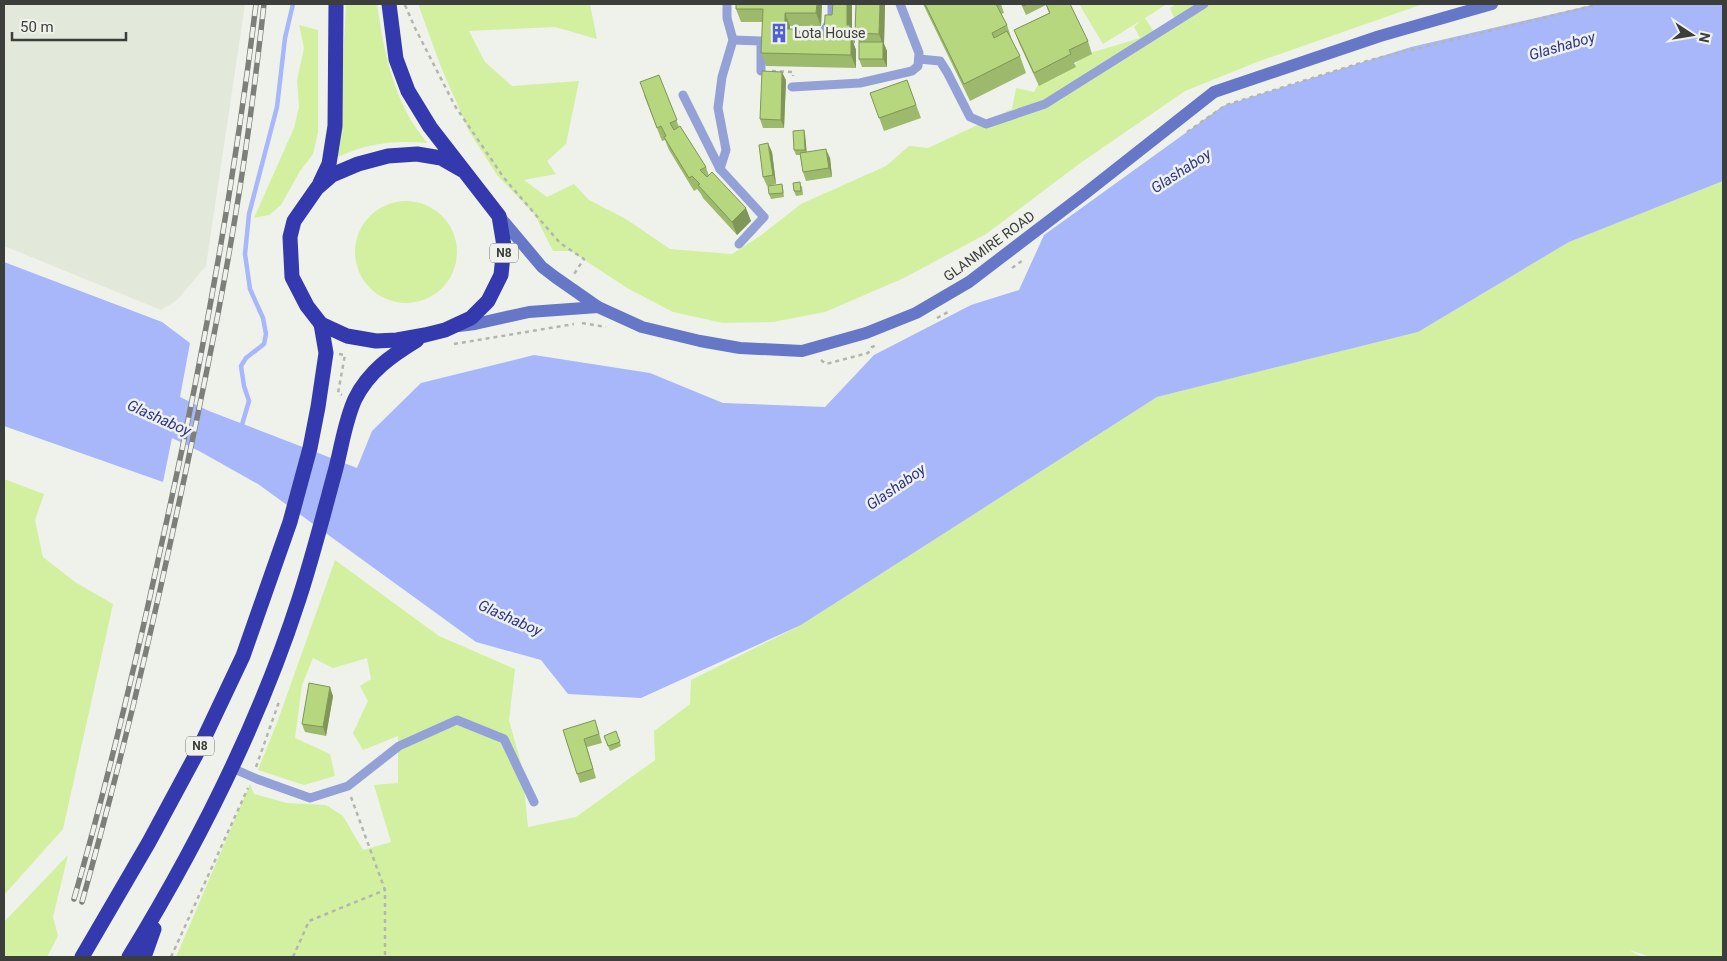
<svg xmlns="http://www.w3.org/2000/svg" width="1727" height="961" viewBox="0 0 1727 961" font-family="Roboto,sans-serif">
<style>
.built{fill:#e2e8da}
.green{fill:#d2f0a0}
.water{fill:#a7b7fa}
.lines{fill:none;stroke-linecap:round;stroke-linejoin:round}
.stream{stroke:#a7b7fa;stroke-width:4.5}
.path{stroke:#b3b6b0;stroke-width:2.5;stroke-dasharray:4 4;stroke-linecap:butt}
.lane{stroke:#93a1d7;stroke-width:9}
.secondary{stroke:#6777c7;stroke-width:12}
.highway{stroke:#343aae;stroke-width:15}
.rail-casing{stroke:#7c7f7a;stroke-width:5.5}
.rail{stroke:#eff2eb;stroke-width:4;stroke-dasharray:11;stroke-linecap:butt}
.wall{fill:#9db96c}
.shaded-wall{fill:#7f9658}
.building{fill:#b6d77d;stroke:#7f9658}
.labels{text-anchor:middle;stroke-width:5;stroke-linejoin:round;paint-order:stroke}
.shield{fill:#eff2eb;stroke:#727470;stroke-width:1}
.shield-label{font-size:12px;font-weight:bold;fill:#3c3e3b}
.poi-label{font-size:14px;fill:#3c3e3b;stroke:#eff2eb;text-anchor:start}
.street-label{font-size:14px;fill:#3c3e3b;stroke:#eff2eb}
.water-label{font-size:15px;font-style:italic;fill:#2d3390;stroke:#eff2eb}
</style>
<rect width="100%" height="100%" fill="#eff2eb"/>
<!-- built -->
<polygon class="built" points="4,4 245,4 206,266 177,300 161,310 4,246"/>
<!-- green -->
<g class="green">
<path d="M346,4H377C383,44 389,78 408,115C413,125 421,134 427,143C397,140 366,143 338,157Z"/>
<polygon points="418,4 590,4 597,39 555,27 469,31 485,62 512,86 579,81 566,144 547,161 556,174 524,180 547,197 574,184 589,200 626,219 670,249 732,254 760,236 801,204 886,166 909,146 928,148 1012,109 1016,88 1034,92 1044,73 1056,78 1067,71 1087,54 1140,38 1134,27 1140,21 1103,44 1079,4 1167,4 1145,18 1154,32 1177,25 1170,8 1176,4 1192,4 1196,8 1201,4 1423,4 1257,62 1185,91 1079,164 986,234 904,278 825,312 773,322 723,323 673,312 627,288 571,251 553,251 535,215 497,175 469,131 441,67"/>
<polygon points="299,25 318,30 318,132 313,154 300,171 281,205 269,215 254,218 294,128 299,107 297,80 304,48"/>
<polygon points="1723,181 1723,957 1651,957 1629,950 1642,957 176,957 250,784 254,794 287,803 326,805 343,816 363,850 391,842 374,785 398,783 398,736 363,750 353,733 368,701 360,686 371,679 367,658 333,668 313,658 302,685 295,738 330,754 335,776 304,785 258,770 278,720 335,560 439,636 515,669 509,720 522,767 528,827 576,817 655,760 654,731 690,704 691,680 801,625 1157,397 1418,332 1569,242"/>
<circle cx="406" cy="252" r="51"/>
<polygon points="4,479 44,494 35,520 43,557 75,582 113,604 63,829 4,895"/>
<polygon points="68,855 53,917 58,936 47,957 4,957 4,922"/>
</g>
<!-- water -->
<polygon class="water" points="1596,4 1723,4 1723,181 1569,242 1418,332 1157,397 801,625 641,698 568,694 541,660 476,642 258,484 199,451 172,438 163,482 4,426 4,262 162,322 190,343 180,397 209,411 357,468 372,431 421,383 534,355 650,373 723,403 825,407 874,355 971,305 1019,290 1044,235 1223,106 1411,47"/>
<g class="lines">
<!-- stream -->
<polyline class="stream" points="241,428 249,401 244,386 241,366 246,358 264,344 266,334 263,318 250,289 245,254 249,214 277,107 285,38 293,4"/>
<!-- path -->
<g class="path">
<polyline points="405,5 415,28 455,106 504,178 560,243 584,259 574,274"/>
<polyline points="772,71 793,72 793,76"/>
<polyline points="1187,132 1226,105 1370,60 1600,4"/>
<polyline points="1012,268 1023,260"/>
<polyline points="937,318 950,311"/>
<polyline points="582,323 606,327"/>
<polyline points="454,344 574,324"/>
<polyline points="339,354 345,355 338,393 342,395"/>
<polyline points="821,360 826,364 868,353 872,347 877,345"/>
<polyline points="256,767 280,699"/>
<polyline points="351,797 385,890 385,957"/>
<polyline points="171,957 248,788"/>
<polyline points="293,957 309,921 385,890"/>
</g>
<!-- lane -->
<g class="lane">
<polyline points="792,35 821,36 832,18 832,4"/>
<polyline points="733,40 761,41 761,71"/>
<polyline points="919,59 940,61 947,72 970,117 986,124 1045,104 1204,4"/>
<polyline points="792,87 860,83 912,71 918,66 919,53 900,4"/>
<polyline points="683,95 720,169 764,217 739,244"/>
<polyline points="720,169 726,150 718,108 722,77 733,40 727,18 727,4"/>
<polyline points="232,768 257,779 310,798 348,786 399,746 457,720 504,739 534,802"/>
</g>
<!-- secondary -->
<g class="secondary">
<polyline points="499,216 542,267 555,277 598,307 642,327 700,341 740,348 802,351 866,333 916,313 969,282 1087,192 1214,92 1380,36 1492,4"/>
<polyline points="459,326 475,324 529,312 598,307"/>
</g>
<!-- highway -->
<g class="highway">
<polyline points="389,4 396,59 408,91 430,127 499,216 504,246 501,275 488,301 471,318 445,330 425,335 397,340 376,341 347,336 321,324 307,306 292,277 290,237 294,221 317,188 332,175 358,164 388,156 417,154 441,158 462,170"/>
<polyline points="320,183 329,164 335,126 336,4"/>
<polyline points="82,957 149,842 198,751 243,656 290,522 310,448 318,407 326,353 321,324"/>
<path d="M129,957C198,844 258,726 299,599C313,556 324,512 336,468C342,445 345,421 355,399C369,371 391,356 417,340"/>
<polyline points="144,957 154,929"/>
</g>
<defs>
<g id="rail">
<path d="M74,899C108,781 136,662 162,542C202,364 234,185 256,4"/>
<path d="M82,902C117,778 147,652 174,526C196,424 218,322 235,218C247,147 256,76 264,4"/>
</g>
</defs>
<!-- rail casing -->
<use href="#rail" class="rail-casing"/>
<!-- rail -->
<use href="#rail" class="rail"/>
</g>
<!-- wall -->
<g class="wall">
<polygon points="822,4 821,26 790,26 790,29 797,29 800,36 824,37 852,29 855,38 854,44 856,50 856,68 766,66 761,53 763,22 741,22 736,9"/>
<polygon points="856,4 885,4 884,44 887,51 887,67 862,67 859,59 859,42 855,33"/>
<polygon points="923,4 1001,4 1004,13 1001,14 1007,25 1013,43 1020,56 1026,73 970,101"/>
<polygon points="1021,4 1070,4 1088,41 1092,54 1074,63 1076,67 1039,86 1019,43 1014,30 1049,13 1046,5 1026,15"/>
<polygon points="659,75 679,127 706,167 709,176 751,221 737,235 703,198 701,194 697,189 694,191 669,150 665,140 662,141 644,95"/>
<polygon points="786,80 784,128 763,128 760,119"/>
<polygon points="907,80 921,118 884,131 870,93"/>
<polygon points="804,130 805,134 806,152 830,158 832,177 806,181 803,172 800,155 796,155 794,150"/>
<polygon points="772,152 776,184 767,186 763,177"/>
<polygon points="782,184 783,188 784,197 771,199 769,194"/>
<polygon points="802,186 803,195 796,196 794,191"/>
<polygon points="333,696 326,736 305,732 302,724"/>
<polygon points="595,720 602,743 587,747 596,778 580,783 563,730"/>
<polygon points="616,731 621,746 610,751 604,736"/>
</g>
<!-- shaded-wall -->
<g class="shaded-wall">
<polygon points="817,4 822,4 821,26 816,13"/>
<polygon points="847,4 852,4 852,29 855,38 855,44 850,31 847,25"/>
<polygon points="880,4 885,4 884,44 887,51 887,67 883,59 883,45 879,34"/>
<polygon points="785,13 790,26 790,42 785,29"/>
<polygon points="851,37 856,50 856,68 851,55"/>
<polygon points="782,72 786,80 784,128 781,120"/>
<polygon points="804,130 805,134 807,154 805,150"/>
<polygon points="768,143 772,152 776,184 773,175"/>
<polygon points="826,149 830,158 832,177 829,168"/>
<polygon points="746,208 751,221 737,235 732,222"/>
<polygon points="330,687 333,696 326,736 323,727"/>
</g>
<!-- building -->
<g class="building">
<polygon points="736,4 817,4 816,13 785,13 785,29 797,29 797,36 824,37 825,15 832,15 833,4 847,4 847,25 850,25 850,31 846,31 846,37 851,37 851,55 761,53 763,9 736,9"/>
<polygon points="856,4 880,4 879,34 855,33"/>
<polygon points="925,4 996,4 1007,25 992,33 994,38 1007,31 1020,56 964,84"/>
<polygon points="1022,4 1028,4 1023,6"/>
<polygon points="1046,4 1070,4 1088,41 1069,50 1071,54 1034,73 1014,30 1050,13"/>
<rect x="859" y="42" width="24" height="17"/>
<polygon points="762,71 782,72 781,120 760,119"/>
<polygon points="659,75 677,120 670,123 674,130 680,126 706,167 700,170 707,177 712,172 746,208 732,222 698,185 700,184 692,176 689,178 664,137 666,136 661,126 657,128 640,82"/>
<polygon points="907,80 916,105 879,118 870,93"/>
<polygon points="804,130 805,150 794,150 793,131"/>
<polygon points="768,143 773,175 763,177 759,145"/>
<polygon points="826,149 829,168 803,172 800,153"/>
<polygon points="800,182 801,191 794,191 793,183"/>
<polygon points="782,184 783,193 769,194 768,186"/>
<polygon points="309,683 330,687 323,727 302,724"/>
<polygon points="595,720 599,734 584,739 593,769 577,774 563,730"/>
<polygon points="616,731 620,742 608,746 604,736"/>
</g>
<!-- icons -->
<defs>
<symbol id="building-bare" viewBox="-9 -9 18 18"><path d="M-4-6H4V6H1V3H-1V6H-4ZM-2.5-4.3h1.7v1.8h-1.7ZM.8-4.3h1.7v1.8H.8ZM-2.5-1h1.7V.8h-1.7ZM.8-1h1.7V.8H.8Z" fill="#5160d5" stroke="#eff2eb" stroke-width="2.5" paint-order="stroke"/></symbol>
</defs>
<g fill-rule="evenodd">
<use href="#building-bare" x="765" y="19" width="28" height="28"/>
</g>
<g class="labels">
<!-- shield labels -->
<g class="shield">
<rect x="490" y="243.5" width="28" height="19" rx="4"/>
<rect x="186" y="736.5" width="28" height="19" rx="4"/>
</g>
<g class="shield-label">
<text x="504" y="257">N8</text>
<text x="200" y="750">N8</text>
</g>
<!-- poi labels -->
<g class="poi-label">
<text x="794" y="38">Lota House</text>
</g>
<!-- street labels -->
<g class="street-label">
<text transform="translate(989 246) rotate(-36)" y="5">GLANMIRE ROAD</text>
</g>
<!-- water labels -->
<g class="water-label">
<text transform="translate(1562 46) rotate(-16)" y="5">Glashaboy</text>
<text transform="translate(1181 171) rotate(-33)" y="5">Glashaboy</text>
<text transform="translate(159 418) rotate(24)" y="5">Glashaboy</text>
<text transform="translate(896 487) rotate(-35)" y="5">Glashaboy</text>
<text transform="translate(510 618) rotate(24)" y="5">Glashaboy</text>
</g>
</g>
<!-- border -->
<rect width="1727" height="961" fill="none" stroke="#3c3e3b" stroke-width="10"/>
<!-- north arrow -->
<g transform="translate(1692 35) rotate(102)" stroke="#eff2eb" stroke-width="4" paint-order="stroke">
<path d="M0-4L9 19L0 12L-9 19Z" fill="#3c3e3b"/>
<text y="-8" font-size="14" font-weight="bold" text-anchor="middle" fill="#3c3e3b">N</text>
</g>
<!-- scale -->
<path d="M12 32v8h114v-8" fill="none" stroke="#3c3e3b" stroke-width="2.5"/>
<text x="20" y="32" font-size="15" fill="#3c3e3b" stroke="#eff2eb" stroke-width="4" paint-order="stroke">50 m</text>
</svg>
